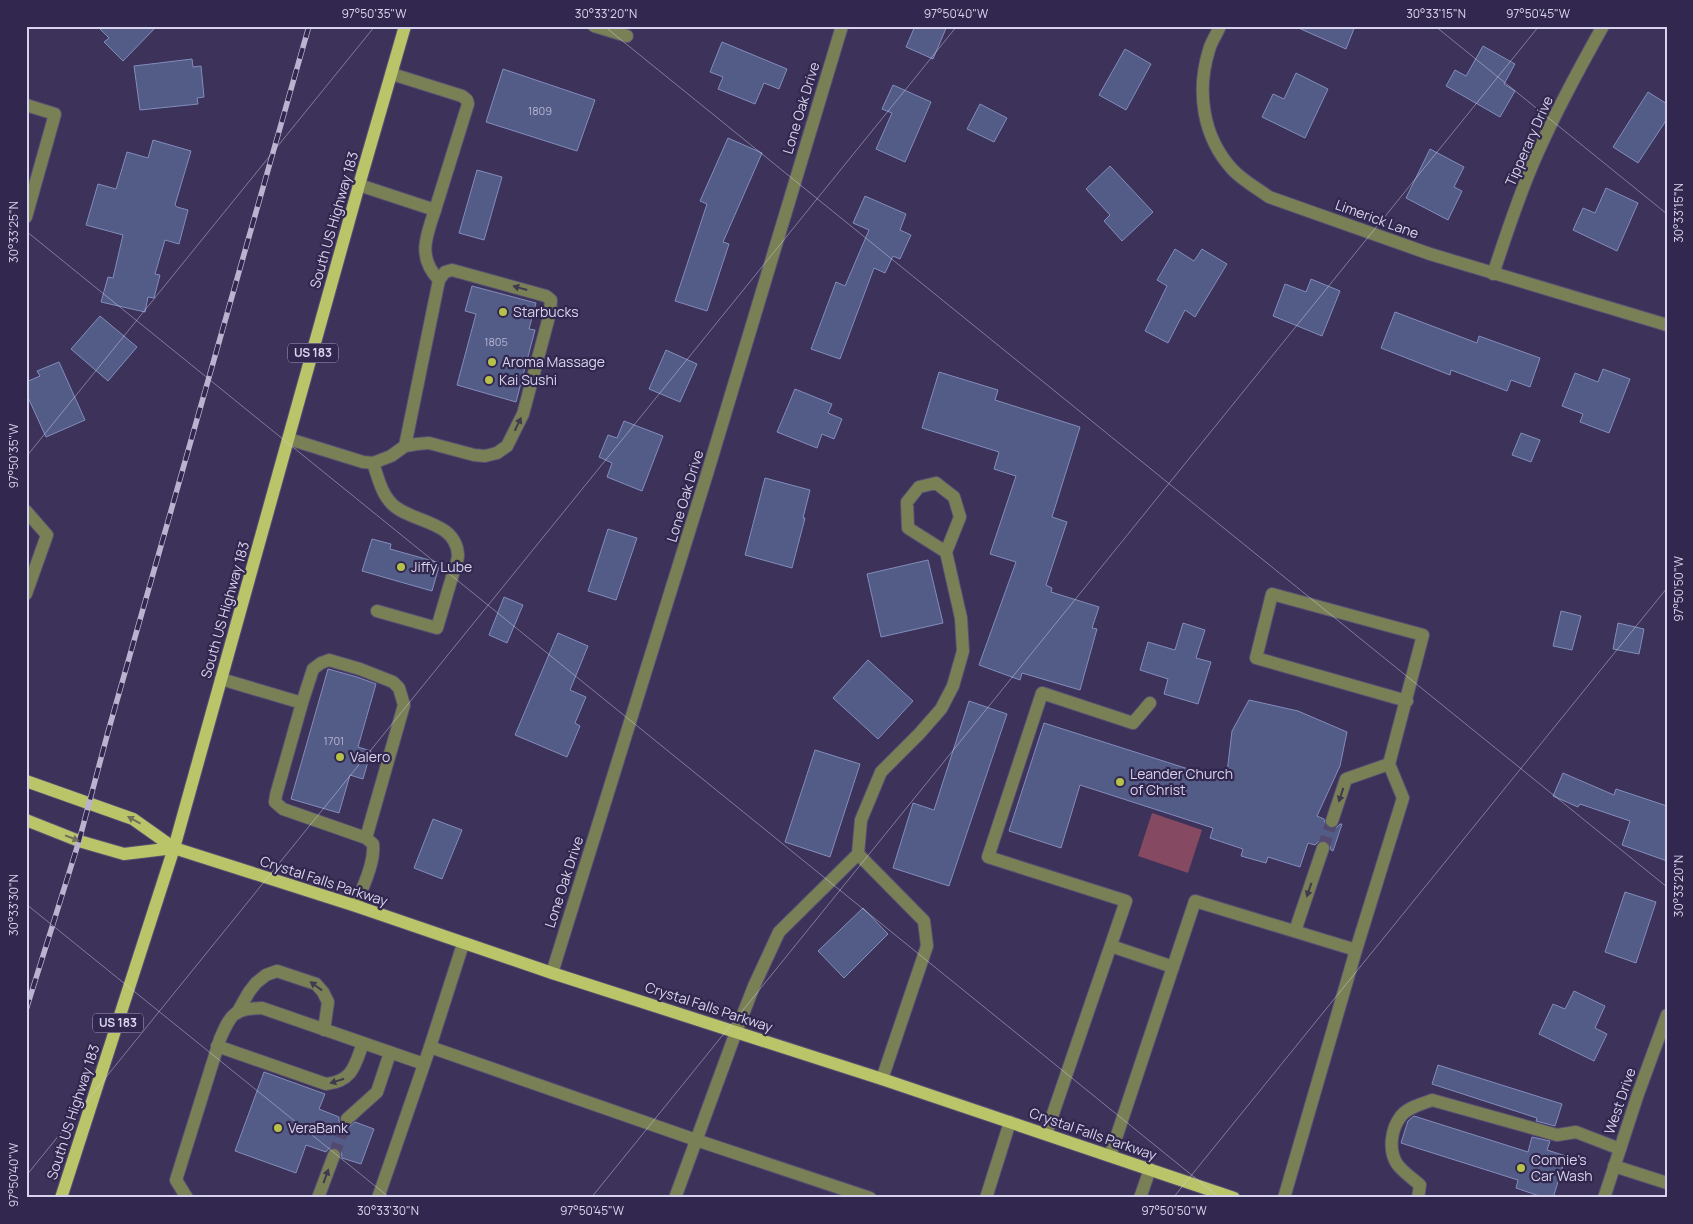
<svg xmlns="http://www.w3.org/2000/svg" width="1693" height="1224" viewBox="0 0 1693 1224" font-family="Manrope,sans-serif">
<style>
.green{fill:#864962}
.building{fill:#535c87;stroke:#838dbb}
.lines{fill:none;stroke-linecap:round;stroke-linejoin:round}
.minor-tunnel{stroke:#544a70;stroke-width:12;stroke-dasharray:12 6;stroke-linecap:butt}
.minor-casing{stroke:#584f74;stroke-width:14}
.major-casing{stroke:#584f74;stroke-width:14}
.minor{stroke:#7a8055;stroke-width:12}
.major{stroke:#bac569;stroke-width:12}
.rail-casing{stroke:#b9b3cf;stroke-width:5.5}
.rail{stroke:#32284f;stroke-width:4;stroke-dasharray:11;stroke-linecap:butt}
.oneway{fill:#403a50}
.oneway2{fill:#6f6f5b}
.ticks{fill:none;stroke:#d9d4ed;stroke-width:1;stroke-opacity:0.45}
.poi-dot{fill:#b6c149;stroke:#32284f;stroke-width:2}
.labels{text-anchor:middle;stroke-width:4.5;stroke-linejoin:round;paint-order:stroke}
.number-label{font-size:11px;fill:#b8b6d4}
.shield{fill:#32284f;stroke:#a7a0be;stroke-width:1}
.shield-label{font-size:12px;font-weight:bold;fill:#d9d4ed}
.street-label{font-size:14px;fill:#d9d4ed;stroke:#32284f}
.poi-label{font-size:14px;fill:#d9d4ed;stroke:#32284f;text-anchor:start}
.neatline{fill:none;stroke:#d9d4ed;stroke-width:2}
.ticks-label{font-size:12px;text-anchor:middle;fill:#d9d4ed}
</style>
<rect width="100%" height="100%" fill="#3c325a"/>
<!-- green -->
<polygon class="green" points="1152,813 1202,830 1188,873 1138,856"/>
<!-- building -->
<g class="building">
<polygon points="97,26 157,26 123,61 104,42 109,38"/>
<polygon points="915,26 947,26 933,59 906,47"/>
<polygon points="1294,26 1355,26 1346,49"/>
<polygon points="722,42 787,69 779,89 764,83 755,104 718,89 723,77 710,72"/>
<polygon points="1483,46 1515,64 1504,84 1515,91 1500,117 1446,86 1455,70 1466,76"/>
<polygon points="1125,49 1151,64 1126,110 1099,95"/>
<polygon points="192,59 193,67 201,66 204,97 197,98 198,104 140,110 134,66"/>
<polygon points="503,69 595,100 577,151 486,122"/>
<polygon points="1296,73 1328,89 1305,138 1262,117 1273,94 1284,99"/>
<polygon points="893,85 931,102 905,162 876,149 892,113 882,109"/>
<polygon points="1648,92 1667,104 1667,119 1638,163 1613,147"/>
<polygon points="980,104 1007,118 994,142 967,129"/>
<polygon points="728,138 762,153 723,242 729,244 707,311 675,301 707,204 700,201"/>
<polygon points="153,140 191,151 175,205 177,207 188,210 179,244 165,240 155,274 160,275 154,298 148,297 145,312 101,302 108,277 113,278 123,235 86,225 98,184 116,189 127,152 148,158"/>
<polygon points="1430,149 1464,167 1454,187 1462,191 1448,220 1406,198"/>
<polygon points="1110,166 1153,212 1122,241 1104,221 1110,215 1086,189"/>
<polygon points="477,170 502,177 484,240 459,233"/>
<polygon points="1606,188 1638,203 1617,251 1573,230 1583,208 1595,213"/>
<polygon points="865,196 906,214 900,230 911,235 900,259 893,256 885,273 874,268 840,359 811,349 836,282 845,286 869,230 853,223"/>
<polygon points="1175,249 1194,261 1202,249 1227,264 1195,317 1185,310 1168,343 1145,331 1167,286 1157,280"/>
<polygon points="1311,279 1340,291 1322,336 1273,316 1285,284 1306,292"/>
<polygon points="472,286 536,303 529,329 535,330 516,402 457,385 476,314 465,311"/>
<polygon points="1395,312 1477,343 1479,336 1540,358 1530,387 1511,380 1507,391 1451,370 1450,375 1381,348"/>
<polygon points="100,316 137,347 108,381 71,349"/>
<polygon points="666,350 697,364 680,402 649,389"/>
<polygon points="59,362 85,420 46,437 26,393 26,382 40,376 37,371"/>
<polygon points="1603,369 1630,379 1609,433 1580,422 1583,414 1562,406 1575,373 1598,382"/>
<polygon points="939,372 998,390 995,400 1080,427 1052,517 1067,522 1046,585 1052,588 1051,592 1099,607 1092,628 1097,629 1080,690 1022,673 1020,680 979,665 1016,562 990,554 1016,476 994,469 999,452 922,428"/>
<polygon points="795,389 832,404 828,413 842,419 834,439 822,434 817,448 777,432"/>
<polygon points="624,421 663,436 642,491 607,477 612,463 599,457 608,435 617,438"/>
<polygon points="1521,433 1540,440 1531,462 1512,455"/>
<polygon points="765,478 810,490 803,518 805,518 792,568 745,555"/>
<polygon points="608,529 637,538 616,600 588,591"/>
<polygon points="372,539 391,544 390,549 440,563 432,591 362,571"/>
<polygon points="928,560 943,623 881,637 867,574"/>
<polygon points="504,597 523,605 507,643 489,635"/>
<polygon points="1561,611 1581,616 1572,650 1553,646"/>
<polygon points="1183,623 1205,630 1196,658 1211,662 1198,704 1164,694 1168,679 1140,670 1148,642 1175,650"/>
<polygon points="1618,623 1644,629 1639,654 1613,649"/>
<polygon points="558,633 588,646 570,690 586,697 575,723 580,726 567,757 515,735"/>
<polygon points="868,660 913,701 878,739 833,698"/>
<polygon points="328,669 357,677 376,684 358,747 371,751 363,779 350,775 339,813 291,799"/>
<polygon points="1249,700 1298,711 1347,732 1340,766 1317,816 1324,819 1326,826 1330,829 1337,827 1340,824 1342,824 1333,851 1331,850 1329,843 1325,840 1318,842 1315,845 1308,843 1300,867 1268,857 1266,863 1241,856 1243,849 1210,838 1213,828 1080,785 1061,848 1009,831 1044,723 1226,781 1232,731"/>
<polygon points="969,701 1007,714 949,886 893,868 913,803 934,810"/>
<polygon points="815,750 860,764 830,857 785,842"/>
<polygon points="1563,773 1614,795 1616,789 1667,806 1667,861 1622,845 1630,821 1580,804 1578,807 1553,796"/>
<polygon points="433,819 462,830 442,879 414,868"/>
<polygon points="1625,892 1656,902 1636,963 1605,952"/>
<polygon points="863,908 888,934 844,978 818,951"/>
<polygon points="1574,991 1605,1006 1595,1028 1607,1034 1594,1061 1539,1034 1553,1004 1565,1009"/>
<polygon points="1438,1065 1562,1104 1555,1126 1536,1121 1537,1118 1432,1084"/>
<polygon points="264,1072 325,1094 319,1109 339,1117 339,1121 344,1127 349,1127 355,1122 374,1129 361,1164 342,1158 341,1150 336,1147 329,1148 326,1152 306,1145 296,1173 235,1151"/>
<polygon points="1414,1116 1528,1152 1532,1137 1550,1141 1547,1150 1566,1156 1553,1198 1545,1198 1516,1188 1518,1180 1401,1143 1408,1121"/>
</g>
<g class="lines">
<!-- minor-tunnel -->
<g class="minor-tunnel">
<polyline points="1323,848 1332,821"/>
<polyline points="334,1155 347,1119"/>
</g>
<defs>
<g id="minor">
<polyline points="594,26 627,36"/>
<path d="M1220,26C1217,34 1211,42 1209,50C1196,92 1203,137 1232,169C1243,181 1257,188 1269,197L1430,254L1667,325"/>
<polyline points="26,105 55,114 26,217"/>
<polyline points="359,185 435,210 468,104 467,100 462,96 392,74"/>
<path d="M435,210C426,237 417,257 439,280"/>
<path d="M1493,274C1507,233 1520,191 1538,152C1557,109 1580,67 1603,26"/>
<polyline points="289,439 363,462 373,463 391,456 405,446 417,444 429,443 474,455 485,456 497,453 507,446 523,414 550,313 551,300 546,296 452,270 445,272 439,280 405,446"/>
<path d="M373,463C378,477 381,493 392,504C411,523 456,520 458,555C458,562 454,570 452,577C447,594 442,611 437,628L377,611"/>
<polyline points="26,511 47,535 26,594"/>
<path d="M221,679L302,703L276,795L275,802L283,809L366,838L373,844C375,864 362,887 356,906"/>
<polyline points="302,703 313,669 321,663 329,660 360,669 393,682 399,688 404,705 366,838"/>
<polyline points="1332,821 1346,779 1389,764"/>
<polyline points="858,854 924,921 927,946 882,1079"/>
<polyline points="1295,931 1323,848"/>
<polyline points="1111,946 1173,967"/>
<polyline points="552,973 707,474 842,26"/>
<polyline points="237,1013 249,992 256,983 266,975 277,971 316,984 323,992 328,1002 324,1030"/>
<path d="M217,1046L326,1084C353,1081 355,1065 363,1043"/>
<polyline points="430,1047 696,1140 870,1198"/>
<polyline points="347,1119 377,1092 390,1053"/>
<polyline points="1046,1134 1126,901 988,857 1042,693 1133,723 1150,703"/>
<polyline points="1110,1156 1195,901 1356,950"/>
<polyline points="1614,1166 1667,1183"/>
<path d="M187,1198L176,1180L220,1039C231,1014 233,1009 262,1008L424,1064"/>
<polyline points="318,1198 334,1155"/>
<polyline points="378,1198 430,1047 463,944"/>
<polyline points="675,1198 736,1032 754,986 779,932 858,854 861,820 881,772 919,734 941,709 953,686 963,651 961,618 946,552 960,517 954,497 936,483 919,487 907,502 908,528 946,552"/>
<polyline points="986,1198 1010,1122"/>
<polyline points="1140,1198 1150,1169"/>
<polyline points="1284,1198 1356,950 1403,798 1389,764 1423,635 1272,594 1256,658 1407,701"/>
<path d="M1418,1198L1420,1185C1413,1179 1403,1172 1397,1164C1388,1150 1391,1129 1401,1116C1408,1107 1422,1104 1432,1100L1557,1135L1576,1132L1620,1149"/>
<polyline points="1604,1198 1638,1094 1667,1015"/>
</g>
<g id="major">
<polyline points="26,781 133,819 174,848 356,906 552,973 882,1079 1234,1198"/>
<polyline points="26,820 79,841 124,854 174,848"/>
<polyline points="61,1198 174,848 359,185 405,26"/>
</g>
</defs>
<!-- minor casing -->
<use href="#minor" class="minor-casing"/>
<!-- major casing -->
<use href="#major" class="major-casing"/>
<!-- minor -->
<use href="#minor" class="minor"/>
<!-- major -->
<use href="#major" class="major"/>
<defs>
<polyline id="rail" points="26,1010 79,841 108,732 309,26"/>
</defs>
<!-- rail casing -->
<use href="#rail" class="rail-casing"/>
<!-- rail -->
<use href="#rail" class="rail"/>
</g>
<!-- one-way arrows -->
<defs><path id="oneway-solid" d="M-6-.8H1V-3.2L6.5 0L1 3.2V.8H-6Z" transform="scale(1.25)"/></defs>
<g class="oneway">
<use href="#oneway-solid" transform="translate(520 288) rotate(-164)"/>
<use href="#oneway-solid" transform="translate(518 424) rotate(-64)"/>
<use href="#oneway-solid" transform="translate(1341 795) rotate(108)"/>
<use href="#oneway-solid" transform="translate(1309 890) rotate(109)"/>
<use href="#oneway-solid" transform="translate(316 986) rotate(-144)"/>
<use href="#oneway-solid" transform="translate(337 1081) rotate(162)"/>
<use href="#oneway-solid" transform="translate(326 1176) rotate(-70)"/>
</g>
<g class="oneway2">
<use href="#oneway-solid" transform="translate(134 820) rotate(-151)"/>
<use href="#oneway-solid" transform="translate(72 838) rotate(21)"/>
</g>
<!-- ticks -->
<path class="ticks" d="M604,26L1667,887M1435,26L1667,214M26,231L1220,1198M26,457L375,26M26,904L390,1198M26,1176L957,26M591,1198L1539,26M1173,1198L1667,588"/>
<!-- markers -->
<g class="poi-dot">
<circle cx="503" cy="312" r="5"/>
<circle cx="492" cy="362" r="5"/>
<circle cx="489" cy="380" r="5"/>
<circle cx="401" cy="567" r="5"/>
<circle cx="340" cy="757" r="5"/>
<circle cx="1120" cy="782" r="5"/>
<circle cx="278" cy="1128" r="5"/>
<circle cx="1521" cy="1168" r="5"/>
</g>
<g class="labels">
<!-- number labels -->
<g class="number-label">
<text x="540" y="115">1809</text>
<text x="496" y="346">1805</text>
<text x="334" y="745">1701</text>
</g>
<!-- shield labels -->
<g class="shield">
<rect x="288" y="343.5" width="50" height="19" rx="4"/>
<rect x="93" y="1013.5" width="50" height="19" rx="4"/>
</g>
<g class="shield-label">
<text x="313" y="357">US 183</text>
<text x="118" y="1027">US 183</text>
</g>
<!-- street labels -->
<g class="street-label">
<text transform="translate(801 108) rotate(-73)" y="5">Lone Oak Drive</text>
<text transform="translate(1529 141) rotate(-66)" y="5">Tipperary Drive</text>
<text transform="translate(1377 219) rotate(20)" y="5">Limerick Lane</text>
<text transform="translate(334 220) rotate(-74)" y="5">South US Highway 183</text>
<text transform="translate(685 496) rotate(-73)" y="5">Lone Oak Drive</text>
<text transform="translate(225 610) rotate(-74)" y="5">South US Highway 183</text>
<text transform="translate(324 881) rotate(18)" y="5">Crystal Falls Parkway</text>
<text transform="translate(564 882) rotate(-72)" y="5">Lone Oak Drive</text>
<text transform="translate(709 1007) rotate(18)" y="5">Crystal Falls Parkway</text>
<text transform="translate(1620 1101) rotate(-71)" y="5">West Drive</text>
<text transform="translate(73 1112) rotate(-72)" y="5">South US Highway 183</text>
<text transform="translate(1093 1134) rotate(19)" y="5">Crystal Falls Parkway</text>
</g>
<!-- poi labels -->
<g class="poi-label">
<text x="513" y="317">Starbucks</text>
<text x="502" y="367">Aroma Massage</text>
<text x="499" y="385">Kai Sushi</text>
<text x="411" y="572">Jiffy Lube</text>
<text x="350" y="762">Valero</text>
<text x="1130" y="779">Leander Church<tspan x="1130" dy="16">of Christ</tspan></text>
<text x="288" y="1133">VeraBank</text>
<text x="1531" y="1165">Connie's<tspan x="1531" dy="16">Car Wash</tspan></text>
</g>
</g>
<!-- border -->
<rect width="1693" height="1224" fill="none" stroke="#32284f" stroke-width="55"/>
<rect x="28" y="28" width="1638" height="1168" class="neatline"/>
<g class="ticks-label">
<text x="374" y="18">97°50'35"W</text>
<text x="606" y="18">30°33'20"N</text>
<text x="956" y="18">97°50'40"W</text>
<text x="1436" y="18">30°33'15"N</text>
<text x="1538" y="18">97°50'45"W</text>
<text transform="translate(1679 213) rotate(-90)" y="4">30°33'15"N</text>
<text transform="translate(14 232) rotate(-90)" y="4">30°33'25"N</text>
<text transform="translate(14 456) rotate(-90)" y="4">97°50'35"W</text>
<text transform="translate(1679 589) rotate(-90)" y="4">97°50'50"W</text>
<text transform="translate(1679 886) rotate(-90)" y="4">30°33'20"N</text>
<text transform="translate(14 905) rotate(-90)" y="4">30°33'30"N</text>
<text transform="translate(14 1175) rotate(-90)" y="4">97°50'40"W</text>
<text x="388" y="1215">30°33'30"N</text>
<text x="592" y="1215">97°50'45"W</text>
<text x="1174" y="1215">97°50'50"W</text>
</g>
</svg>
